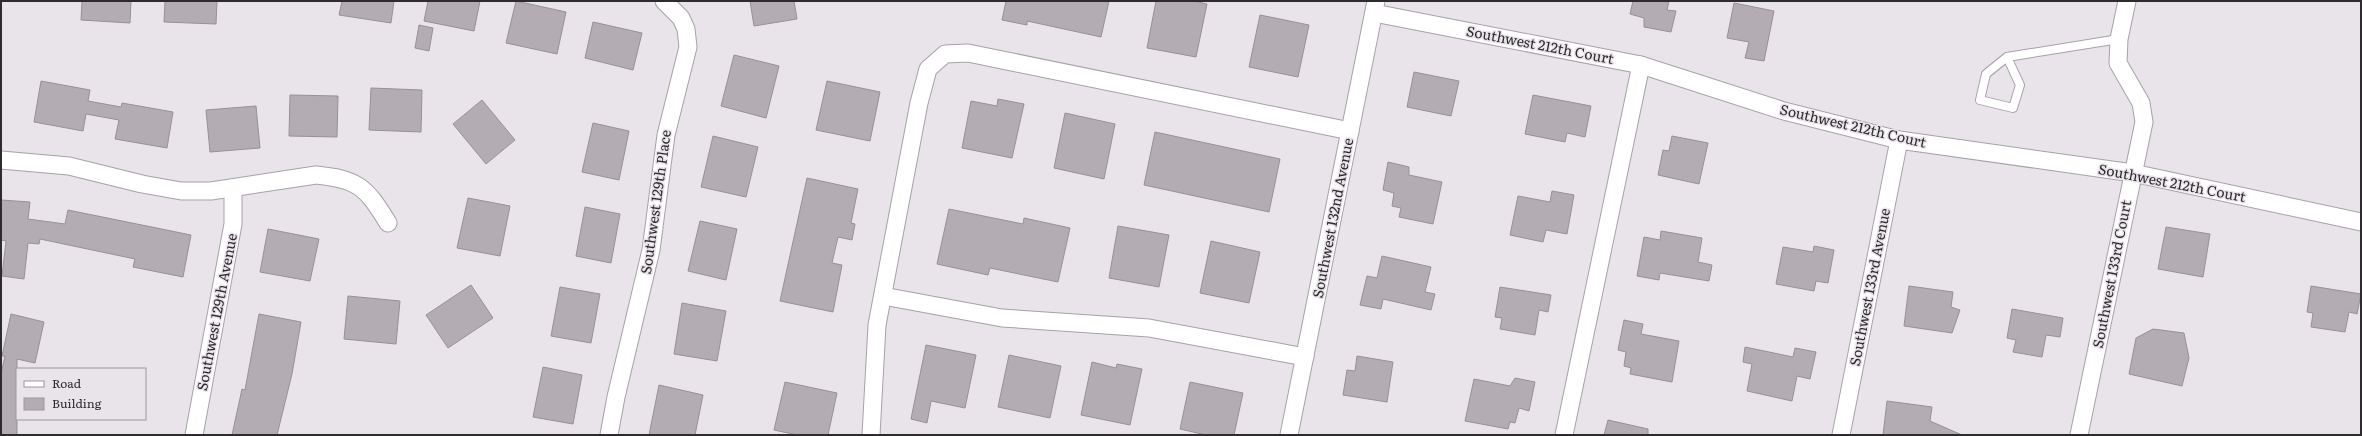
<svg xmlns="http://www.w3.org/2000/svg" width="2362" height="436" viewBox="0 0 2362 436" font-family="Literata,serif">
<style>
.building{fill:#b3adb3;stroke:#979197}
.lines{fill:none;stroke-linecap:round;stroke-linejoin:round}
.lane-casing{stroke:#a7a1a8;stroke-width:10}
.street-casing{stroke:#a7a1a8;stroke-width:19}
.lane{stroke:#fff;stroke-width:8}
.street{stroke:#fff;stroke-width:17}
.labels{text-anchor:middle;stroke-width:3;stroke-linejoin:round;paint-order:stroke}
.street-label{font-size:14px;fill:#2e2b2e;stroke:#e9e3ea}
</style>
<rect width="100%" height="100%" fill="#e9e3ea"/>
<!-- building -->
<g class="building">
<polygon points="82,1 131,1 130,23 81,20"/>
<polygon points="165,1 217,1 216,24 164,22"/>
<polygon points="342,1 394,1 391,23 339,15"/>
<polygon points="428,1 480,1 474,31 424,21"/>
<polygon points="516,1 566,12 557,54 506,43"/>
<polygon points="750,1 794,1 797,19 754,26"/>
<polygon points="1006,1 1109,1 1101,37 1027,21 1027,25 1002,20"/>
<polygon points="1156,1 1194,1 1207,4 1196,57 1147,48"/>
<polygon points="1633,1 1669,1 1667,10 1676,11 1671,32 1644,27 1644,18 1630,14"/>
<polygon points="1734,3 1774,11 1764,61 1745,58 1749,42 1727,38"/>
<polygon points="1260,15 1309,25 1298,77 1249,67"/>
<polygon points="593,22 642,33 633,70 585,58"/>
<polygon points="419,25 433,28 429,51 415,48"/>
<polygon points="734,55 779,66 766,118 721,106"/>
<polygon points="1414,72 1459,81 1451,116 1407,107"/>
<polygon points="41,81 90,90 88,101 121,107 122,103 173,112 167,148 115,139 119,120 86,114 83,131 34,122"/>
<polygon points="827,81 880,92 870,141 816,130"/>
<polygon points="371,88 422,90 421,132 369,130"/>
<polygon points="290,95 338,96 337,137 289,136"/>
<polygon points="1533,95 1591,106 1585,137 1567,133 1565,142 1525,134"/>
<polygon points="998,99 1024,104 1012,158 962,148 971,101 997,106"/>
<polygon points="482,100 515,140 486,164 453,124"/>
<polygon points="256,106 260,148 210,152 206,110"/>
<polygon points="1065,113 1115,124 1104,179 1054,168"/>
<polygon points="593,123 629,131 619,180 582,172"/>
<polygon points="1155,132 1280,159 1269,212 1144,185"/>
<polygon points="713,136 758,147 746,197 701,187"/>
<polygon points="1672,136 1708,143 1699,184 1658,175 1663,150 1669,151"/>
<polygon points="1388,162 1409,167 1409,175 1442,182 1433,224 1399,217 1401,208 1392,206 1394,193 1383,190"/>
<polygon points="807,178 858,189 851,223 855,224 852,240 838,237 832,263 842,265 833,312 780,301"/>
<polygon points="1552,191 1574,195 1567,234 1546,230 1543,242 1510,235 1518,196 1550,202"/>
<polygon points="468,198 510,206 500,256 457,248"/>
<polygon points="1,200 30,202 28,219 65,224 68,210 191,235 183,277 133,267 135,259 40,239 39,244 28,243 24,279 2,276 6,241 1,240"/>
<polygon points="585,207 620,214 611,263 576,256"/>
<polygon points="949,209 1023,224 1024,218 1070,228 1058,282 990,268 988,275 937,264"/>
<polygon points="700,221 737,229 726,280 688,271"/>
<polygon points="1118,226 1169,235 1159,287 1109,278"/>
<polygon points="2166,227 2210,234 2203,277 2158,269"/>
<polygon points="268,229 319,239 310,281 260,272"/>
<polygon points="1661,231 1702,238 1698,262 1712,265 1709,281 1660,273 1659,280 1637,276 1644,237 1660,240"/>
<polygon points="1211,241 1260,252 1249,303 1200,293"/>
<polygon points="1814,246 1834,250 1828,283 1816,281 1814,291 1776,284 1783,247 1813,252"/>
<polygon points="1382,256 1431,267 1425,292 1435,294 1431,310 1383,299 1381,309 1360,305 1367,276 1377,278"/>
<polygon points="471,285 493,318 448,348 426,315"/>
<polygon points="1909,286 1953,292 1951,307 1960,310 1952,333 1904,326"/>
<polygon points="2311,286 2361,294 2357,314 2349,312 2345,332 2311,327 2313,313 2307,312"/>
<polygon points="560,287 600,294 591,343 551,336"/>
<polygon points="1500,287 1551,295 1548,312 1539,310 1535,335 1500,329 1502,318 1495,317"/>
<polygon points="348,296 400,301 396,344 344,339"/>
<polygon points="682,303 726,311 717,361 674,354"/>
<polygon points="2012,309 2063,318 2060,337 2046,335 2042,357 2013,352 2016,340 2007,338"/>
<polygon points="11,314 44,322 35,363 17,359 17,435 1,435 1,374 5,356 2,356"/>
<polygon points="259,314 301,322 292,374 277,435 232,435 242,389 245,390"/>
<polygon points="1624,320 1643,324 1641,334 1679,341 1672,382 1630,374 1631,368 1624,366 1626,352 1618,350"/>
<polygon points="2153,329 2184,333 2189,358 2182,386 2129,374 2136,338"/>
<polygon points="926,345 976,355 965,408 931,401 927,423 911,419"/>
<polygon points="1745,347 1793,357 1795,348 1816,352 1810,379 1797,376 1792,401 1747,391 1752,364 1743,362"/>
<polygon points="1009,355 1061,366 1050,418 998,407"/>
<polygon points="1357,356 1393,362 1387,402 1343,395 1347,370 1355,371"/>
<polygon points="1092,362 1116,368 1117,364 1142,369 1130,425 1081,415"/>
<polygon points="543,367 582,375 573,424 533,417"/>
<polygon points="1515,378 1535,382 1529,411 1519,408 1515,423 1510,422 1508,429 1465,421 1474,379 1510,386"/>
<polygon points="785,382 837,393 828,435 797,435 774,430"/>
<polygon points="1190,382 1243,393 1234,435 1206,435 1180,429"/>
<polygon points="659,385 703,395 695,435 649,435"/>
<polygon points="1887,401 1932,407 1930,421 1962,435 1883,435"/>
<polygon points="1608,420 1648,429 1648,435 1604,435"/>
</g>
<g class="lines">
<defs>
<polyline id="lane" points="2007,57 2020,85 2013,108 1980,100 1986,74 2007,57 2119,39"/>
<g id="street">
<polyline points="1374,13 1641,65 1784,111 1899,140 2133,173 2361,222"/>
<path d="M1,160L69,166L142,184L181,191H211L316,175C358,179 366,187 388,223"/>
<polyline points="883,296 1002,318 1149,328 1305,357"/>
<polyline points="194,435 233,224 233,188"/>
<polyline points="609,435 616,397 651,250 666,135 688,47 686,29 681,18 664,1"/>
<polyline points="871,435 877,325 919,103 928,69 945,54 968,53 1350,131"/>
<polyline points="1289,435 1376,1"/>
<polyline points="1564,435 1641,65"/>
<polyline points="1841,435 1899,140"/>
<polyline points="2079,435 2144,122 2141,103 2118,63 2119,39 2127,1"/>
</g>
</defs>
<!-- lane casing -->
<use href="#lane" class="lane-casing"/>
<!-- street casing -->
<use href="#street" class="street-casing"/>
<!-- lane -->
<use href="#lane" class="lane"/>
<!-- street -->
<use href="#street" class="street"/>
</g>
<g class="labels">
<!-- street labels -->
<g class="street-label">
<text transform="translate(1540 45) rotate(11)" y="5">Southwest 212th Court</text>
<text transform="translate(1853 126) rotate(13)" y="5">Southwest 212th Court</text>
<text transform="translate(2172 183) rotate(11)" y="5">Southwest 212th Court</text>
<text transform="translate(656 202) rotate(-82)" y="5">Southwest 129th Place</text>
<text transform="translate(1333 218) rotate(-79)" y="5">Southwest 132nd Avenue</text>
<text transform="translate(2112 274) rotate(-79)" y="5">Southwest 133rd Court</text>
<text transform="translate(1870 287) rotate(-79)" y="5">Southwest 133rd Avenue</text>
<text transform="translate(217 312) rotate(-79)" y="5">Southwest 129th Avenue</text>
</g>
</g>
<!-- border -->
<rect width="2362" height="436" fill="none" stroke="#2e2b2e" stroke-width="4"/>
<!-- legend -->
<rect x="16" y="368" width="130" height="52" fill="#e9e3ea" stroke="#9e999f"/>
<rect x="24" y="381" width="20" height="6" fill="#ffffff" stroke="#9e999f"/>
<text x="52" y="388" font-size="12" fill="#2e2b2e">Road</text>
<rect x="24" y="398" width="20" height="12" fill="#b3adb3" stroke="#9e999f"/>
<text x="52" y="408" font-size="12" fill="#2e2b2e">Building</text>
</svg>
